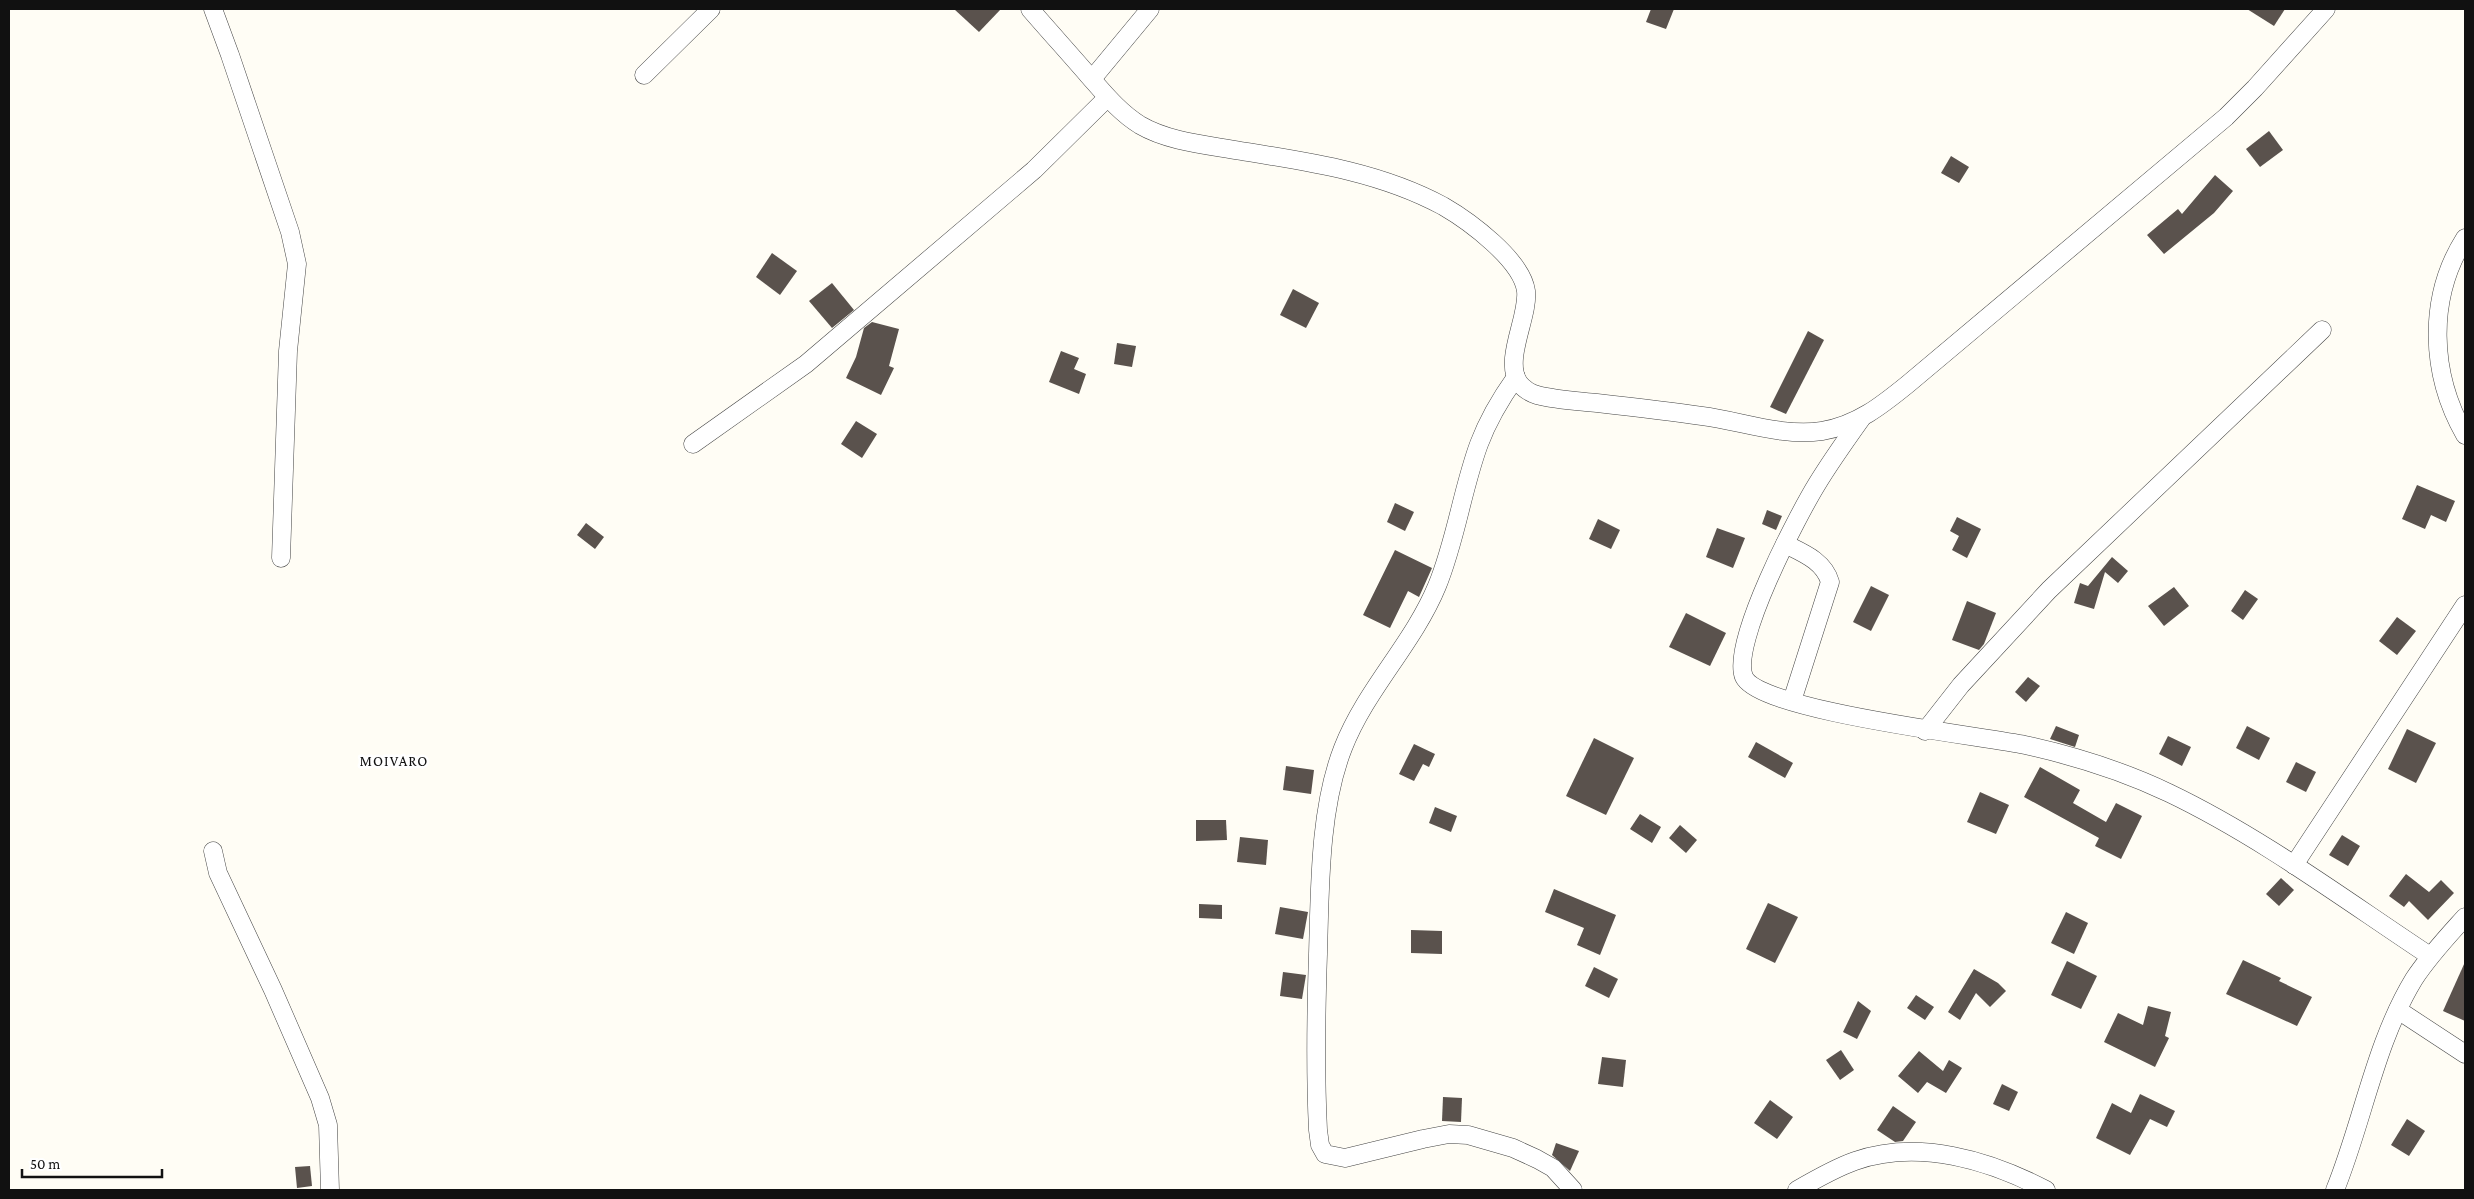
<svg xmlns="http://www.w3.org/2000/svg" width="2474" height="1199" viewBox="0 0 2474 1199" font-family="'Crimson Pro',serif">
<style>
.building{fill:#5a524d}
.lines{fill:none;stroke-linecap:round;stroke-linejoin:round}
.street-casing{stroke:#444;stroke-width:19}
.street{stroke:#fff;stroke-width:18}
.labels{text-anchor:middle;stroke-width:5;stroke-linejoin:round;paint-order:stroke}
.neighbourhood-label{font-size:15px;letter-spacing:1px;fill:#111;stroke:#fff}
</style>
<rect width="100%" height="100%" fill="#fffdf5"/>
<!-- building -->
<g class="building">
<polygon points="954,9 1001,9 979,32"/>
<polygon points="1651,9 1674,9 1666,29 1646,22"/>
<polygon points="2247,9 2285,9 2274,26"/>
<polygon points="2269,131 2283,150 2260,167 2246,149"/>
<polygon points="1951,156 1969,167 1959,183 1941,173"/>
<polygon points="2215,175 2233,191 2214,213 2164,254 2147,235 2178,209 2182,214"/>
<polygon points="772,253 797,271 780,295 756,277"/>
<polygon points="832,283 854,310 832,328 809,301"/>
<polygon points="1293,289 1319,303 1306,328 1280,315"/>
<polygon points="872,322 899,329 889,366 894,368 881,395 846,378 856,357 864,328"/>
<polygon points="1808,331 1824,340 1786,414 1770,407"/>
<polygon points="1117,343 1136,346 1132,367 1114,364"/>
<polygon points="1061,351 1079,358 1074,369 1086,374 1079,394 1049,382"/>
<polygon points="856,421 877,434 862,458 841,444"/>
<polygon points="2417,485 2455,501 2446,522 2431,515 2425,529 2402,519"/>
<polygon points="1395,503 1414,512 1405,531 1387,522"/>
<polygon points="1767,510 1782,516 1776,530 1762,524"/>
<polygon points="1957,517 1981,529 1967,558 1952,550 1959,536 1950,531"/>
<polygon points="1598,519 1620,530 1611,549 1589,539"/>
<polygon points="586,523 604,537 595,549 577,535"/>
<polygon points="1717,528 1745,538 1733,568 1706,557"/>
<polygon points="1395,550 1432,568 1419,597 1408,591 1390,628 1363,615"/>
<polygon points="2112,557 2128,571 2118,583 2105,572 2094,609 2074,603 2080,583 2088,586"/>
<polygon points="1871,586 1889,595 1871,631 1853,622"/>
<polygon points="2174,587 2189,606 2164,626 2148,606"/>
<polygon points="2245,590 2258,599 2243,620 2231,611"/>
<polygon points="1967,601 1996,613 1984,644 1979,650 1952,640"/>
<polygon points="1686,613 1726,633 1710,666 1669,647"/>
<polygon points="2397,617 2416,631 2397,655 2379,641"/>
<polygon points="2028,677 2040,686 2026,702 2015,692"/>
<polygon points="2056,726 2079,735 2075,747 2050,739"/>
<polygon points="2247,726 2270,738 2259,760 2236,748"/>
<polygon points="2407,729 2436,743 2416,783 2388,769"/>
<polygon points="2168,736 2191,747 2182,766 2159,754"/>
<polygon points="1594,738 1634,758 1606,815 1566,796"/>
<polygon points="1756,742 1793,763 1785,778 1748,757"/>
<polygon points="1414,744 1435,754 1429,767 1423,764 1414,781 1399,774"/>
<polygon points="2296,762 2316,772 2306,792 2286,782"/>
<polygon points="1286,766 1314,770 1311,794 1283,790"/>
<polygon points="2040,767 2080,790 2073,803 2106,822 2116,803 2142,816 2121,859 2095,846 2099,838 2024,797"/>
<polygon points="1980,792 2009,805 1996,834 1967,822"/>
<polygon points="1435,807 1457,816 1451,832 1429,823"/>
<polygon points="1640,814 1661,827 1652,843 1630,829"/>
<polygon points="1196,820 1226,820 1227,840 1196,841"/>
<polygon points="1680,825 1697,840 1686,853 1669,838"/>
<polygon points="2342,835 2360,846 2348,866 2329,855"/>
<polygon points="1240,837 1268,840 1266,865 1237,862"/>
<polygon points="2406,874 2429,892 2441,880 2454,893 2428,920 2409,901 2404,907 2389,896"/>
<polygon points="2281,878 2294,890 2279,906 2266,894"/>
<polygon points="1554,889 1616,915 1600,955 1577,945 1584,928 1545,912"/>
<polygon points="1768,903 1798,917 1775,963 1746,949"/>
<polygon points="1199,904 1222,905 1222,919 1199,918"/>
<polygon points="1280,907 1308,912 1303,939 1275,934"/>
<polygon points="2066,912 2088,923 2074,954 2051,943"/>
<polygon points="1411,930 1442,931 1442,954 1411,953"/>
<polygon points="2243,960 2281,978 2279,981 2312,997 2297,1026 2226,994"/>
<polygon points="2067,961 2097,976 2081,1009 2051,995"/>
<polygon points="2465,962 2465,1021 2443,1011"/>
<polygon points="1594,967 1618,979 1609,998 1585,986"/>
<polygon points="1974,969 1998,983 2006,991 1990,1007 1976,993 1960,1020 1948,1012"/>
<polygon points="1283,972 1306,975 1302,999 1280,996"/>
<polygon points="1916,995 1934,1007 1925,1020 1907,1008"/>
<polygon points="1858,1001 1871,1011 1857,1039 1843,1032"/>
<polygon points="2148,1006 2171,1012 2165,1036 2169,1038 2155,1067 2104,1042 2118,1013 2143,1025"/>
<polygon points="1841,1050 1854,1070 1840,1080 1826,1060"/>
<polygon points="1919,1051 1943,1071 1949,1060 1962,1068 1946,1093 1927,1082 1918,1093 1898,1076"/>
<polygon points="1602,1057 1626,1060 1623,1087 1598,1084"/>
<polygon points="2002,1084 2018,1092 2009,1111 1993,1104"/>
<polygon points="2140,1094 2175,1111 2167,1127 2150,1119 2130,1155 2096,1138 2112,1103 2131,1113"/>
<polygon points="1443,1097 1462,1098 1461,1122 1442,1121"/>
<polygon points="1770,1100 1793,1117 1777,1139 1754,1123"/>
<polygon points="1893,1106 1916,1122 1903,1141 1895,1142 1877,1130"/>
<polygon points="2407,1119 2425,1131 2409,1156 2391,1145"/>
<polygon points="1556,1143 1579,1151 1570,1171 1552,1155"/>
<polygon points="310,1166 312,1186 297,1188 295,1167"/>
</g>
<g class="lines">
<defs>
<g id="street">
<polyline points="213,9 230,55 290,232 297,264 288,351 281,558"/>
<path d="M1030,9C1049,31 1069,53 1088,75C1104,93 1119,112 1140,125C1169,142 1208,145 1241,151C1310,162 1380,172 1443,206C1469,221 1522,260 1526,291C1529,317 1503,360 1519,383C1524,389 1530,393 1537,395C1556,400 1578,401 1597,403C1632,407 1667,411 1702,416C1741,421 1782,437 1822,431C1857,425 1881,406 1908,384L2226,117L2255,88L2326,9"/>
<polyline points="644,75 711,9"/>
<polyline points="1092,79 1150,9"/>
<path d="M2465,238C2427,298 2430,374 2465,435"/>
<path d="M1516,377C1501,398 1488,420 1479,444C1462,490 1456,540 1437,586C1413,644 1366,689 1343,748C1319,809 1320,889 1318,954C1316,1013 1315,1071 1318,1130L1320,1145L1325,1154L1345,1158L1423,1139L1449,1134L1468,1135L1513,1148L1537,1159L1553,1168L1573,1190"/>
<path d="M1861,419C1846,440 1831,461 1817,484C1798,515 1730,644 1744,677C1760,711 1982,736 2025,745C2075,756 2123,771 2169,793C2261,837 2345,900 2430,956"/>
<polyline points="693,444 806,364 1034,170 1107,98"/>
<path d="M1785,544C1803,553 1824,561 1830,582L1792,701"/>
<polyline points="1925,731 1961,685 2049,590 2322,330"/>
<polyline points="213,851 218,873 273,990 320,1098 328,1125 330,1190"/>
<polyline points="2294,865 2465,605"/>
<polyline points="2398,1010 2465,1054"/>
<path d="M1797,1190C1816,1179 1835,1168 1855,1161C1919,1139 1989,1160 2046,1190"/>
<path d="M2335,1190C2363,1121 2375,1043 2414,979C2429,956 2447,937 2465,917"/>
</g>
</defs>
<!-- street casing -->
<use href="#street" class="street-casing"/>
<!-- street -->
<use href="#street" class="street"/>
</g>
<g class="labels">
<!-- neighbourhood labels -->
<g class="neighbourhood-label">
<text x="394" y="766">MOIVARO</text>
</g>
</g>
<!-- border -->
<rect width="2474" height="1199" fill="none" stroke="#111111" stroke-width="20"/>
<!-- scale -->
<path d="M22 1169v8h140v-8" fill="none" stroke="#111111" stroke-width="2.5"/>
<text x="30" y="1169" font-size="15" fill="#111111" stroke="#ffffff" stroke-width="4" paint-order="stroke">50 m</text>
</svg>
